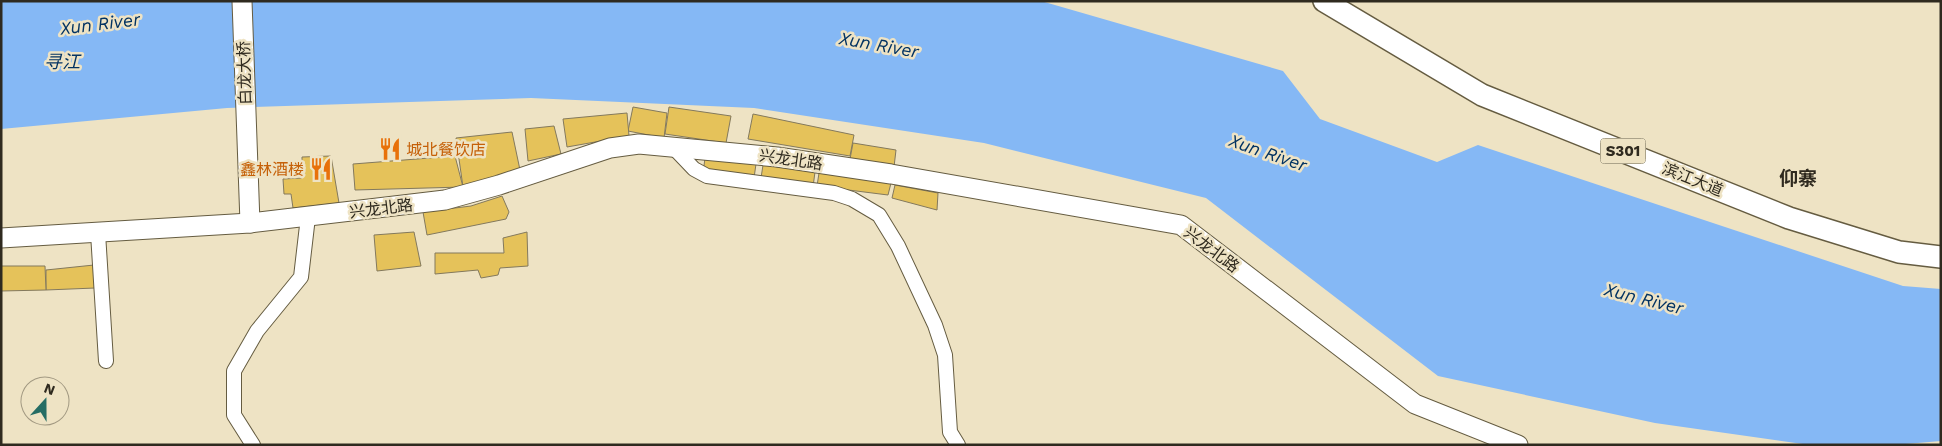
<svg xmlns="http://www.w3.org/2000/svg" width="1942" height="446" viewBox="0 0 1942 446" font-family="'Work Sans','Noto Sans SC',sans-serif">
<style>
.water{fill:#85b8f5}
.building{fill:#e5c25a;stroke:#83795d}
.lines{fill:none;stroke-linecap:round;stroke-linejoin:round}
.minor-casing{stroke:#655c41;stroke-width:16}
.secondary-casing{stroke:#655c41;stroke-width:21}
.primary-casing{stroke:#655c41;stroke-width:24}
.minor{stroke:#fff;stroke-width:14}
.secondary{stroke:#fff;stroke-width:19}
.primary{stroke:#fff;stroke-width:21}
.labels{text-anchor:middle;stroke-width:5;stroke-linejoin:round;paint-order:stroke}
.shield{fill:#eee3c4;stroke:#686250;stroke-width:1}
.shield-label{font-size:15px;font-weight:bold;fill:#2f2a1f}
.street-label{font-size:16px;fill:#2f2a1f;stroke:#eee3c4}
.food-label{font-size:16px;fill:#c56008;stroke:#eee3c4;text-anchor:start}
.water-label{font-size:18px;font-style:italic;fill:#033362;stroke:#eee3c4}
.quarter-label{font-size:19px;font-weight:bold;fill:#2f2a1f;stroke:#eee3c4}
</style>
<rect width="100%" height="100%" fill="#eee3c4"/>
<!-- water -->
<polygon class="water" points="1,1 1041,1 1283,71 1320,119 1437,162 1478,145 1903,286 1941,289 1941,441 1894,445 1810,445 1655,423 1438,376 1206,198 984,143 754,108 531,98 227,108 1,129"/>
<!-- building -->
<g class="building">
<polygon points="633,107 667,113 664,138 628,131"/>
<polygon points="669,107 731,116 726,143 665,134"/>
<polygon points="627,113 629,136 567,147 563,119"/>
<polygon points="753,114 854,135 850,156 748,139"/>
<polygon points="554,126 561,154 528,161 525,129"/>
<polygon points="512,132 520,170 463,187 456,138"/>
<polygon points="853,143 896,150 894,167 850,159"/>
<polygon points="331,156 339,203 293,208 291,194 284,194 283,179 302,178 302,157"/>
<polygon points="455,156 463,187 355,190 353,164"/>
<polygon points="705,158 756,164 754,178 703,173"/>
<polygon points="763,165 815,172 813,187 761,178"/>
<polygon points="819,173 891,183 888,195 817,186"/>
<polygon points="895,185 938,193 937,210 892,198"/>
<polygon points="502,196 509,212 506,219 427,235 423,212 471,206"/>
<polygon points="414,232 421,266 377,271 374,235"/>
<polygon points="527,232 528,266 500,268 498,275 481,278 478,270 435,274 435,253 504,253 503,238"/>
<polygon points="94,265 95,288 46,290 46,270"/>
<polygon points="1,266 45,266 46,290 1,291"/>
</g>
<g class="lines">
<defs>
<g id="minor">
<polyline points="673,147 694,169 707,176 834,193 852,199 879,215 898,246 935,325 945,355 950,432 958,445"/>
<polyline points="98,233 106,361"/>
<polyline points="253,445 234,415 234,371 257,331 301,277 308,217"/>
</g>
<g id="secondary">
<polyline points="242,1 250,223"/>
<polyline points="1,238 250,223 445,200 499,185 610,148 639,144 777,157 891,174 1181,225 1415,404 1518,445"/>
</g>
<polyline id="primary" points="1324,1 1482,95 1789,218 1899,252 1941,257"/>
</defs>
<!-- minor casing -->
<use href="#minor" class="minor-casing"/>
<!-- secondary casing -->
<use href="#secondary" class="secondary-casing"/>
<!-- primary casing -->
<use href="#primary" class="primary-casing"/>
<!-- minor -->
<use href="#minor" class="minor"/>
<!-- secondary -->
<use href="#secondary" class="secondary"/>
<!-- primary -->
<use href="#primary" class="primary"/>
</g>
<!-- icons -->
<defs>
<symbol id="restaurant-bare" viewBox="-9 -9 18 18"><path d="M-5-6h1v4h1v-4h1v4h1v-4h1v5L-1.5 .5V6h-2V.5L-5-1ZM5-6V6H3V1.5H1.5Q1.5-4 5-6Z" fill="#e8710a" stroke="#eee3c4" stroke-width="2.5" paint-order="stroke"/></symbol>
</defs>
<g fill-rule="evenodd">
<use href="#restaurant-bare" x="374" y="133" width="32" height="32"/>
<use href="#restaurant-bare" x="305" y="153" width="32" height="32"/>
</g>
<g class="labels">
<!-- shield labels -->
<rect class="shield" x="1600.5" y="138.5" width="45" height="25" rx="4"/>
<g class="shield-label">
<text x="1623" y="156">S301</text>
</g>
<!-- street labels -->
<g class="street-label">
<text transform="translate(244 73) rotate(-92)" y="6">白龙大桥</text>
<text transform="translate(791 159) rotate(8)" y="6">兴龙北路</text>
<text transform="translate(1693 179) rotate(22)" y="6">滨江大道</text>
<text transform="translate(381 208) rotate(-7)" y="6">兴龙北路</text>
<text transform="translate(1212 249) rotate(37)" y="6">兴龙北路</text>
</g>
<!-- food labels -->
<g class="food-label">
<text x="406" y="155">城北餐饮店</text>
<text x="304" y="175" text-anchor="end">鑫林酒楼</text>
</g>
<!-- water labels -->
<g class="water-label">
<text transform="translate(100 24) rotate(-7)" y="6">Xun River</text>
<text transform="translate(879 45) rotate(10)" y="6">Xun River</text>
<text x="62" y="68">寻江</text>
<text transform="translate(1268 153) rotate(19)" y="6">Xun River</text>
<text transform="translate(1644 299) rotate(14)" y="6">Xun River</text>
</g>
<!-- quarter labels -->
<g class="quarter-label">
<text x="1798" y="185">仰寨</text>
</g>
</g>
<!-- border -->
<rect width="1942" height="446" fill="none" stroke="#2f2a1f" stroke-width="5"/>
<!-- north arrow -->
<g transform="translate(45 401) rotate(21)"><circle r="24" fill="#eee3c4" stroke="#a29982"/>
<path d="M0-4L9 19L0 12L-9 19Z" fill="#256d64"/>
<text y="-8" font-size="14" font-weight="bold" text-anchor="middle" fill="#2f2a1f">N</text>
</g>
</svg>
